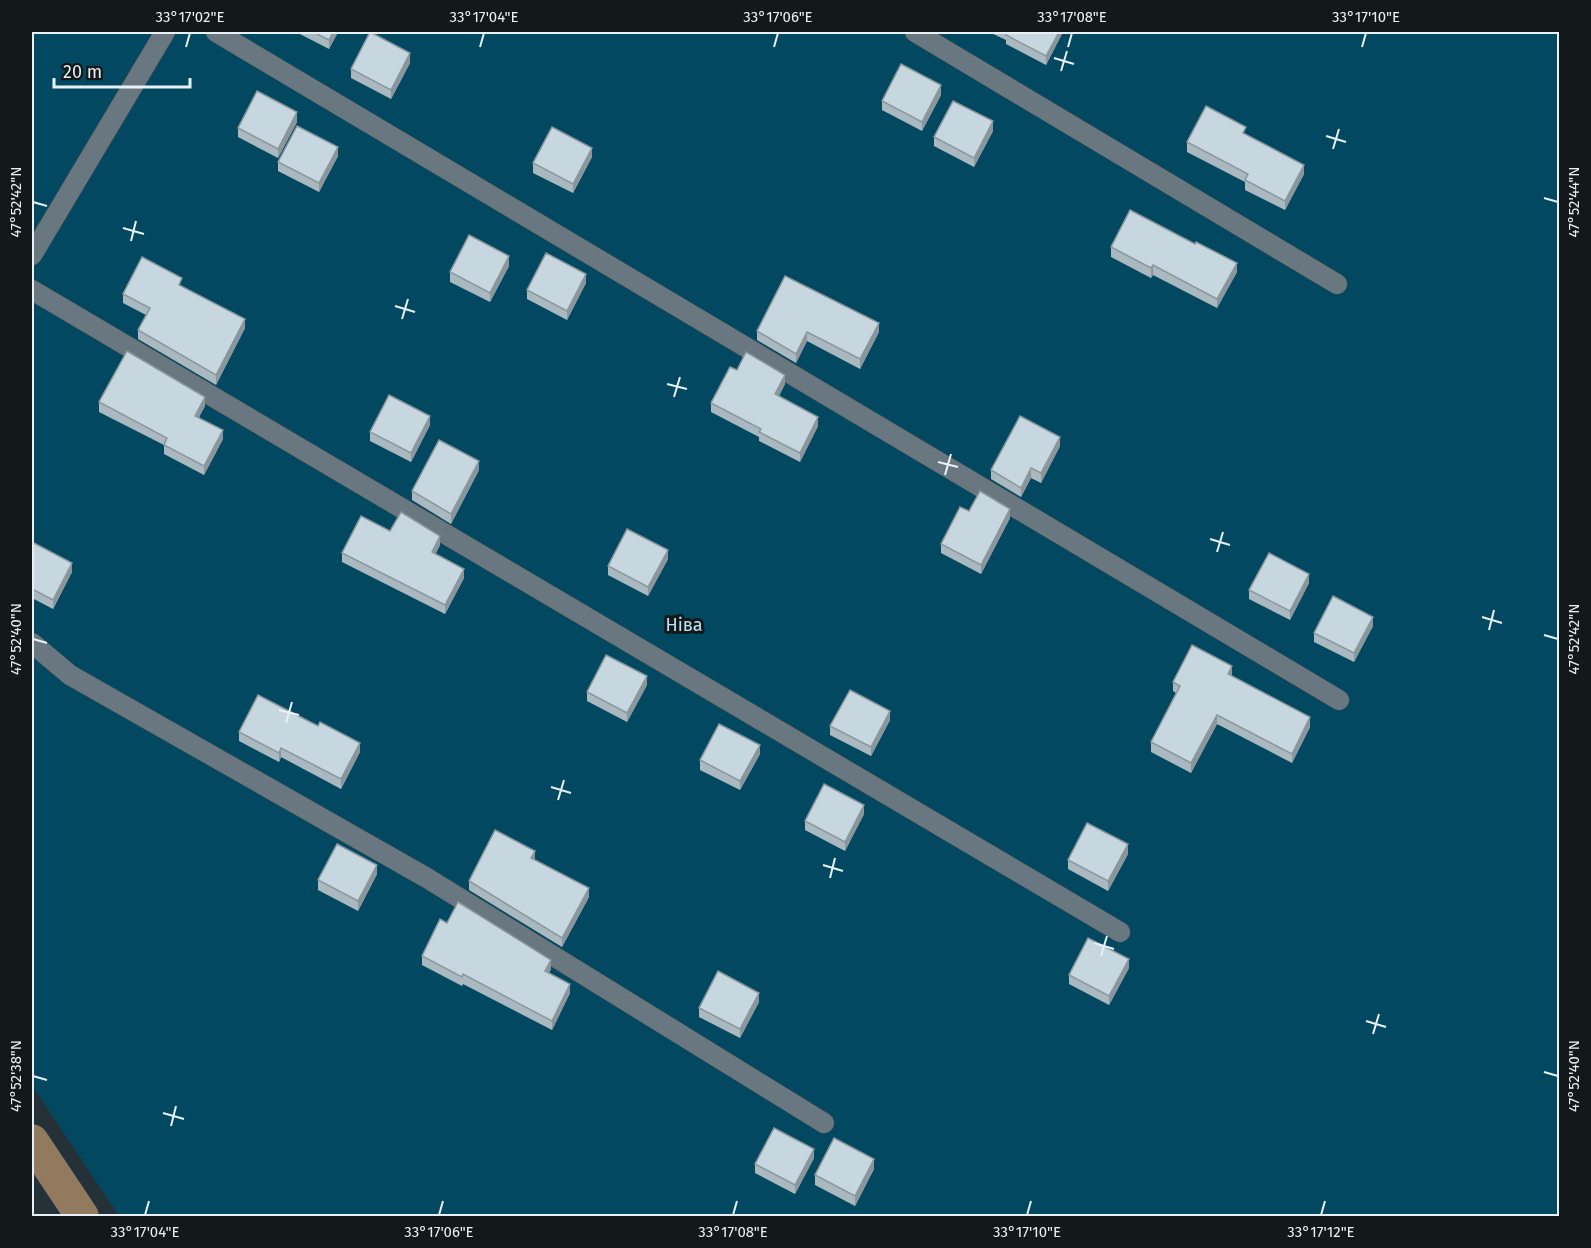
<svg xmlns="http://www.w3.org/2000/svg" width="1591" height="1248" viewBox="0 0 1591 1248" font-family="'Fira Sans',sans-serif">
<style>
.green{fill:#024860}
.lines{fill:none;stroke-linecap:round;stroke-linejoin:round}
.service-casing{stroke:#424d52;stroke-width:21}
.primary-casing{stroke:#424d52;stroke-width:34}
.service{stroke:#697880;stroke-width:20}
.primary{stroke:#917a5d;stroke-width:33}
.wall{fill:#aab9c0}
.shaded-wall{fill:#8b969c}
.building{fill:#c6d7df;stroke:#8b969c;stroke-width:1.5}
.ticks{fill:none;stroke:#e8f1f5;stroke-width:2}
.labels{text-anchor:middle;stroke-width:6;stroke-linejoin:round;paint-order:stroke}
.park-label{font-size:18px;fill:#bbe3f7;stroke:#13181b}
.neatline{fill:none;stroke:#e8f1f5;stroke-width:2}
.ticks-label{font-size:15px;text-anchor:middle;fill:#e8f1f5}
</style>
<rect width="100%" height="100%" fill="#243138"/>
<!-- green -->
<polygon class="green" points="32,32 1559,32 1559,1216 119,1216 32,1085"/>
<g class="lines">
<defs>
<g id="service">
<polyline points="216,32 1339,700"/>
<polyline points="915,32 1337,284"/>
<polyline points="32,255 165,32"/>
<polyline points="32,290 1120,932"/>
<polyline points="32,643 70,675 427,878 824,1123"/>
</g>
<polyline id="primary" points="32,1141 82,1216"/>
</defs>
<!-- service casing -->
<use href="#service" class="service-casing"/>
<!-- primary casing -->
<use href="#primary" class="primary-casing"/>
<!-- service -->
<use href="#service" class="service"/>
<!-- primary -->
<use href="#primary" class="primary"/>
</g>
<!-- wall -->
<g class="wall">
<polygon points="296,32 338,32 329,49"/>
<polygon points="989,32 1063,32 1046,65 1006,44 1006,40"/>
<polygon points="410,63 391,99 351,78 351,69"/>
<polygon points="941,95 922,131 882,110 882,101"/>
<polygon points="297,122 278,158 238,137 238,128"/>
<polygon points="993,131 974,167 934,146 934,137"/>
<polygon points="1246,135 1304,174 1285,210 1245,190 1245,182 1187,152 1187,142"/>
<polygon points="338,156 319,192 278,171 278,162"/>
<polygon points="592,157 573,193 533,173 533,163"/>
<polygon points="1195,244 1237,272 1217,308 1153,275 1151,278 1111,257 1111,247"/>
<polygon points="509,266 490,302 450,282 450,272"/>
<polygon points="586,283 567,320 527,299 527,290"/>
<polygon points="182,286 245,328 216,385 138,339 138,330 146,315 123,303 123,294"/>
<polygon points="757,331 879,332 860,369 807,341 796,363 757,340"/>
<polygon points="737,370 785,384 779,396 818,426 800,462 759,441 759,437 711,412 711,403"/>
<polygon points="99,402 205,406 199,417 223,439 204,475 164,454 164,445 99,412"/>
<polygon points="430,425 411,462 370,441 370,432"/>
<polygon points="1060,446 1041,483 1031,478 1021,497 991,479 991,470"/>
<polygon points="479,470 451,524 412,500 412,491"/>
<polygon points="1010,518 981,574 941,553 941,544"/>
<polygon points="390,531 440,545 435,554 464,578 445,614 342,562 342,553"/>
<polygon points="32,542 72,572 53,609 32,598"/>
<polygon points="668,559 648,596 608,575 608,566"/>
<polygon points="1309,583 1290,620 1249,599 1249,590"/>
<polygon points="1373,626 1354,662 1314,642 1314,633"/>
<polygon points="1232,675 1231,676 1310,727 1292,763 1217,724 1191,773 1151,752 1151,742 1176,693 1173,691 1173,682"/>
<polygon points="647,685 627,722 587,701 587,692"/>
<polygon points="890,720 871,756 830,735 830,726"/>
<polygon points="318,726 360,752 341,789 281,757 279,762 239,741 239,732"/>
<polygon points="760,754 740,790 700,770 700,760"/>
<polygon points="864,814 845,851 805,830 805,821"/>
<polygon points="1128,854 1108,891 1068,869 1068,860"/>
<polygon points="535,860 589,897 562,947 469,890 469,881"/>
<polygon points="377,874 358,911 318,890 318,880"/>
<polygon points="447,923 551,969 549,973 570,993 552,1030 463,984 462,986 422,965 422,956"/>
<polygon points="1129,968 1109,1005 1069,984 1069,975"/>
<polygon points="759,1002 740,1038 699,1017 699,1008"/>
<polygon points="814,1158 795,1194 755,1173 755,1164"/>
<polygon points="874,1169 855,1206 815,1185 815,1175"/>
</g>
<!-- shaded-wall -->
<g class="shaded-wall">
<polygon points="333,32 338,32 329,49 329,40"/>
<polygon points="1059,32 1063,32 1046,65 1046,56"/>
<polygon points="410,53 410,63 391,99 391,90"/>
<polygon points="941,85 941,95 922,131 922,122"/>
<polygon points="297,112 297,122 278,158 278,149"/>
<polygon points="993,121 993,131 974,167 974,158"/>
<polygon points="338,147 338,156 319,192 319,183"/>
<polygon points="592,148 592,157 573,193 573,184"/>
<polygon points="1304,165 1304,174 1285,210 1285,201"/>
<polygon points="509,256 509,266 490,302 490,293"/>
<polygon points="1237,263 1237,272 1217,308 1217,299"/>
<polygon points="1153,265 1153,275 1151,278 1151,268"/>
<polygon points="586,274 586,283 567,320 567,311"/>
<polygon points="245,319 245,328 216,385 216,375"/>
<polygon points="879,323 879,332 860,369 860,359"/>
<polygon points="807,332 807,341 796,363 796,354"/>
<polygon points="785,375 785,384 775,403 775,394"/>
<polygon points="205,397 205,406 195,425 195,416"/>
<polygon points="430,416 430,425 411,462 411,453"/>
<polygon points="818,417 818,426 800,462 800,453"/>
<polygon points="223,430 223,439 204,475 204,466"/>
<polygon points="1060,437 1060,446 1041,483 1041,473"/>
<polygon points="479,461 479,470 451,524 451,514"/>
<polygon points="1031,468 1031,478 1021,497 1021,488"/>
<polygon points="1010,509 1010,518 981,574 981,565"/>
<polygon points="440,536 440,545 432,562 432,552"/>
<polygon points="668,550 668,559 648,596 648,587"/>
<polygon points="72,563 72,572 53,609 53,600"/>
<polygon points="464,569 464,578 445,614 445,605"/>
<polygon points="1309,574 1309,583 1290,620 1290,611"/>
<polygon points="1373,617 1373,626 1354,662 1354,653"/>
<polygon points="1232,666 1232,675 1228,684 1228,674"/>
<polygon points="647,676 647,685 627,722 627,713"/>
<polygon points="890,711 890,720 871,756 871,747"/>
<polygon points="1217,715 1217,724 1191,773 1191,763"/>
<polygon points="1310,717 1310,727 1292,763 1292,754"/>
<polygon points="360,743 360,752 341,789 341,779"/>
<polygon points="760,745 760,754 740,790 740,781"/>
<polygon points="281,748 281,757 279,762 279,753"/>
<polygon points="864,805 864,814 845,851 845,842"/>
<polygon points="1128,844 1128,854 1108,891 1108,881"/>
<polygon points="535,851 535,860 531,858"/>
<polygon points="377,865 377,874 358,911 358,901"/>
<polygon points="589,888 589,897 562,947 562,938"/>
<polygon points="1129,959 1129,968 1109,1005 1109,996"/>
<polygon points="551,960 551,969 545,980 545,971"/>
<polygon points="570,984 570,993 552,1030 552,1021"/>
<polygon points="759,993 759,1002 740,1038 740,1029"/>
<polygon points="814,1149 814,1158 795,1194 795,1185"/>
<polygon points="874,1159 874,1169 855,1206 855,1196"/>
</g>
<!-- building -->
<g class="building">
<polygon points="313,32 333,32 329,40"/>
<polygon points="370,32 410,53 391,90 351,69"/>
<polygon points="1007,32 1059,32 1046,56 1006,35"/>
<polygon points="901,64 941,85 922,122 882,101"/>
<polygon points="257,91 297,112 278,149 238,128"/>
<polygon points="953,101 993,121 974,158 934,137"/>
<polygon points="1206,106 1246,127 1243,133 1304,165 1285,201 1245,180 1248,174 1187,142"/>
<polygon points="297,126 338,147 319,183 278,162"/>
<polygon points="552,127 592,148 573,184 533,163"/>
<polygon points="1130,210 1195,244 1196,242 1237,263 1217,299 1153,265 1151,268 1111,247"/>
<polygon points="469,235 509,256 490,293 450,272"/>
<polygon points="546,253 586,274 567,311 527,290"/>
<polygon points="142,257 182,278 179,285 245,319 216,375 138,330 150,308 123,294"/>
<polygon points="785,276 879,323 860,359 807,332 796,354 757,331"/>
<polygon points="127,351 205,397 195,416 223,430 204,466 164,445 167,438 99,402"/>
<polygon points="746,352 785,375 775,394 818,417 800,453 759,432 761,429 711,403 730,367 737,370"/>
<polygon points="389,395 430,416 411,453 370,432"/>
<polygon points="1020,416 1060,437 1041,473 1031,468 1021,488 991,470"/>
<polygon points="439,440 479,461 451,514 412,491"/>
<polygon points="980,491 1010,509 981,565 941,544 960,507 969,511"/>
<polygon points="401,512 440,536 432,552 464,569 445,605 342,553 361,516 390,531"/>
<polygon points="627,529 668,550 648,587 608,566"/>
<polygon points="32,542 72,563 53,600 32,589"/>
<polygon points="1269,553 1309,574 1290,611 1249,590"/>
<polygon points="1333,596 1373,617 1354,653 1314,633"/>
<polygon points="1192,645 1232,666 1228,674 1310,717 1292,754 1217,715 1191,763 1151,742 1180,686 1173,682"/>
<polygon points="606,655 647,676 627,713 587,692"/>
<polygon points="850,690 890,711 871,747 830,726"/>
<polygon points="258,695 318,726 320,722 360,743 341,779 281,748 279,753 239,732"/>
<polygon points="719,724 760,745 740,781 700,760"/>
<polygon points="824,784 864,805 845,842 805,821"/>
<polygon points="1087,823 1128,844 1108,881 1068,860"/>
<polygon points="495,830 535,851 531,858 589,888 562,938 469,881"/>
<polygon points="337,844 377,865 358,901 318,880"/>
<polygon points="458,902 551,960 545,971 570,984 552,1021 463,974 462,977 422,956 440,919 447,923"/>
<polygon points="1088,938 1129,959 1109,996 1069,975"/>
<polygon points="718,971 759,993 740,1029 699,1008"/>
<polygon points="774,1128 814,1149 795,1185 755,1164"/>
<polygon points="834,1138 874,1159 855,1196 815,1175"/>
</g>
<!-- ticks -->
<path class="ticks" d="M186,47L190,33M480,47L484,33M774,47L778,33M1068,47L1072,33M1362,47L1366,33M1054,58L1074,64M1061,71L1067,51M1326,136L1346,142M1333,149L1339,129M1544,198L1558,202M33,202L47,206M123,228L144,234M131,241L136,221M395,306L415,312M402,319L408,299M667,384L687,389M674,397L680,377M938,462L958,467M945,475L951,454M1210,539L1230,545M1217,552L1223,532M1482,617L1502,623M1489,630L1494,610M1544,635L1558,639M33,639L47,643M279,710L299,715M286,723L292,702M551,787L571,793M558,800L564,780M823,865L843,871M830,878L835,858M1094,943L1114,949M1101,956L1107,936M1366,1021L1386,1027M1373,1034L1379,1014M1544,1072L1558,1076M33,1076L47,1080M163,1113L184,1119M171,1126L176,1106M145,1215L149,1201M439,1215L443,1201M733,1215L737,1201M1027,1215L1031,1201M1321,1215L1325,1201"/>
<g class="labels">
<!-- park labels -->
<g class="park-label">
<text x="684" y="631">Ніва</text>
</g>
</g>
<!-- border -->
<rect width="1591" height="1248" fill="none" stroke="#13181b" stroke-width="66"/>
<!-- scale -->
<path d="M54 78v9h136v-9" fill="none" stroke="#e8f1f5" stroke-width="3"/>
<text x="63" y="78" font-size="18" fill="#e8f1f5" stroke="#13181b" stroke-width="4.5" paint-order="stroke">20 m</text>
<rect x="33" y="33" width="1525" height="1182" class="neatline"/>
<g class="ticks-label">
<text x="190" y="22">33°17'02"E</text>
<text x="484" y="22">33°17'04"E</text>
<text x="778" y="22">33°17'06"E</text>
<text x="1072" y="22">33°17'08"E</text>
<text x="1366" y="22">33°17'10"E</text>
<text transform="translate(16 202) rotate(-90)" y="5">47°52'42"N</text>
<text transform="translate(1574 202) rotate(-90)" y="5">47°52'44"N</text>
<text transform="translate(16 639) rotate(-90)" y="5">47°52'40"N</text>
<text transform="translate(1574 639) rotate(-90)" y="5">47°52'42"N</text>
<text transform="translate(16 1076) rotate(-90)" y="5">47°52'38"N</text>
<text transform="translate(1574 1076) rotate(-90)" y="5">47°52'40"N</text>
<text x="145" y="1237">33°17'04"E</text>
<text x="439" y="1237">33°17'06"E</text>
<text x="733" y="1237">33°17'08"E</text>
<text x="1027" y="1237">33°17'10"E</text>
<text x="1321" y="1237">33°17'12"E</text>
</g>
</svg>
